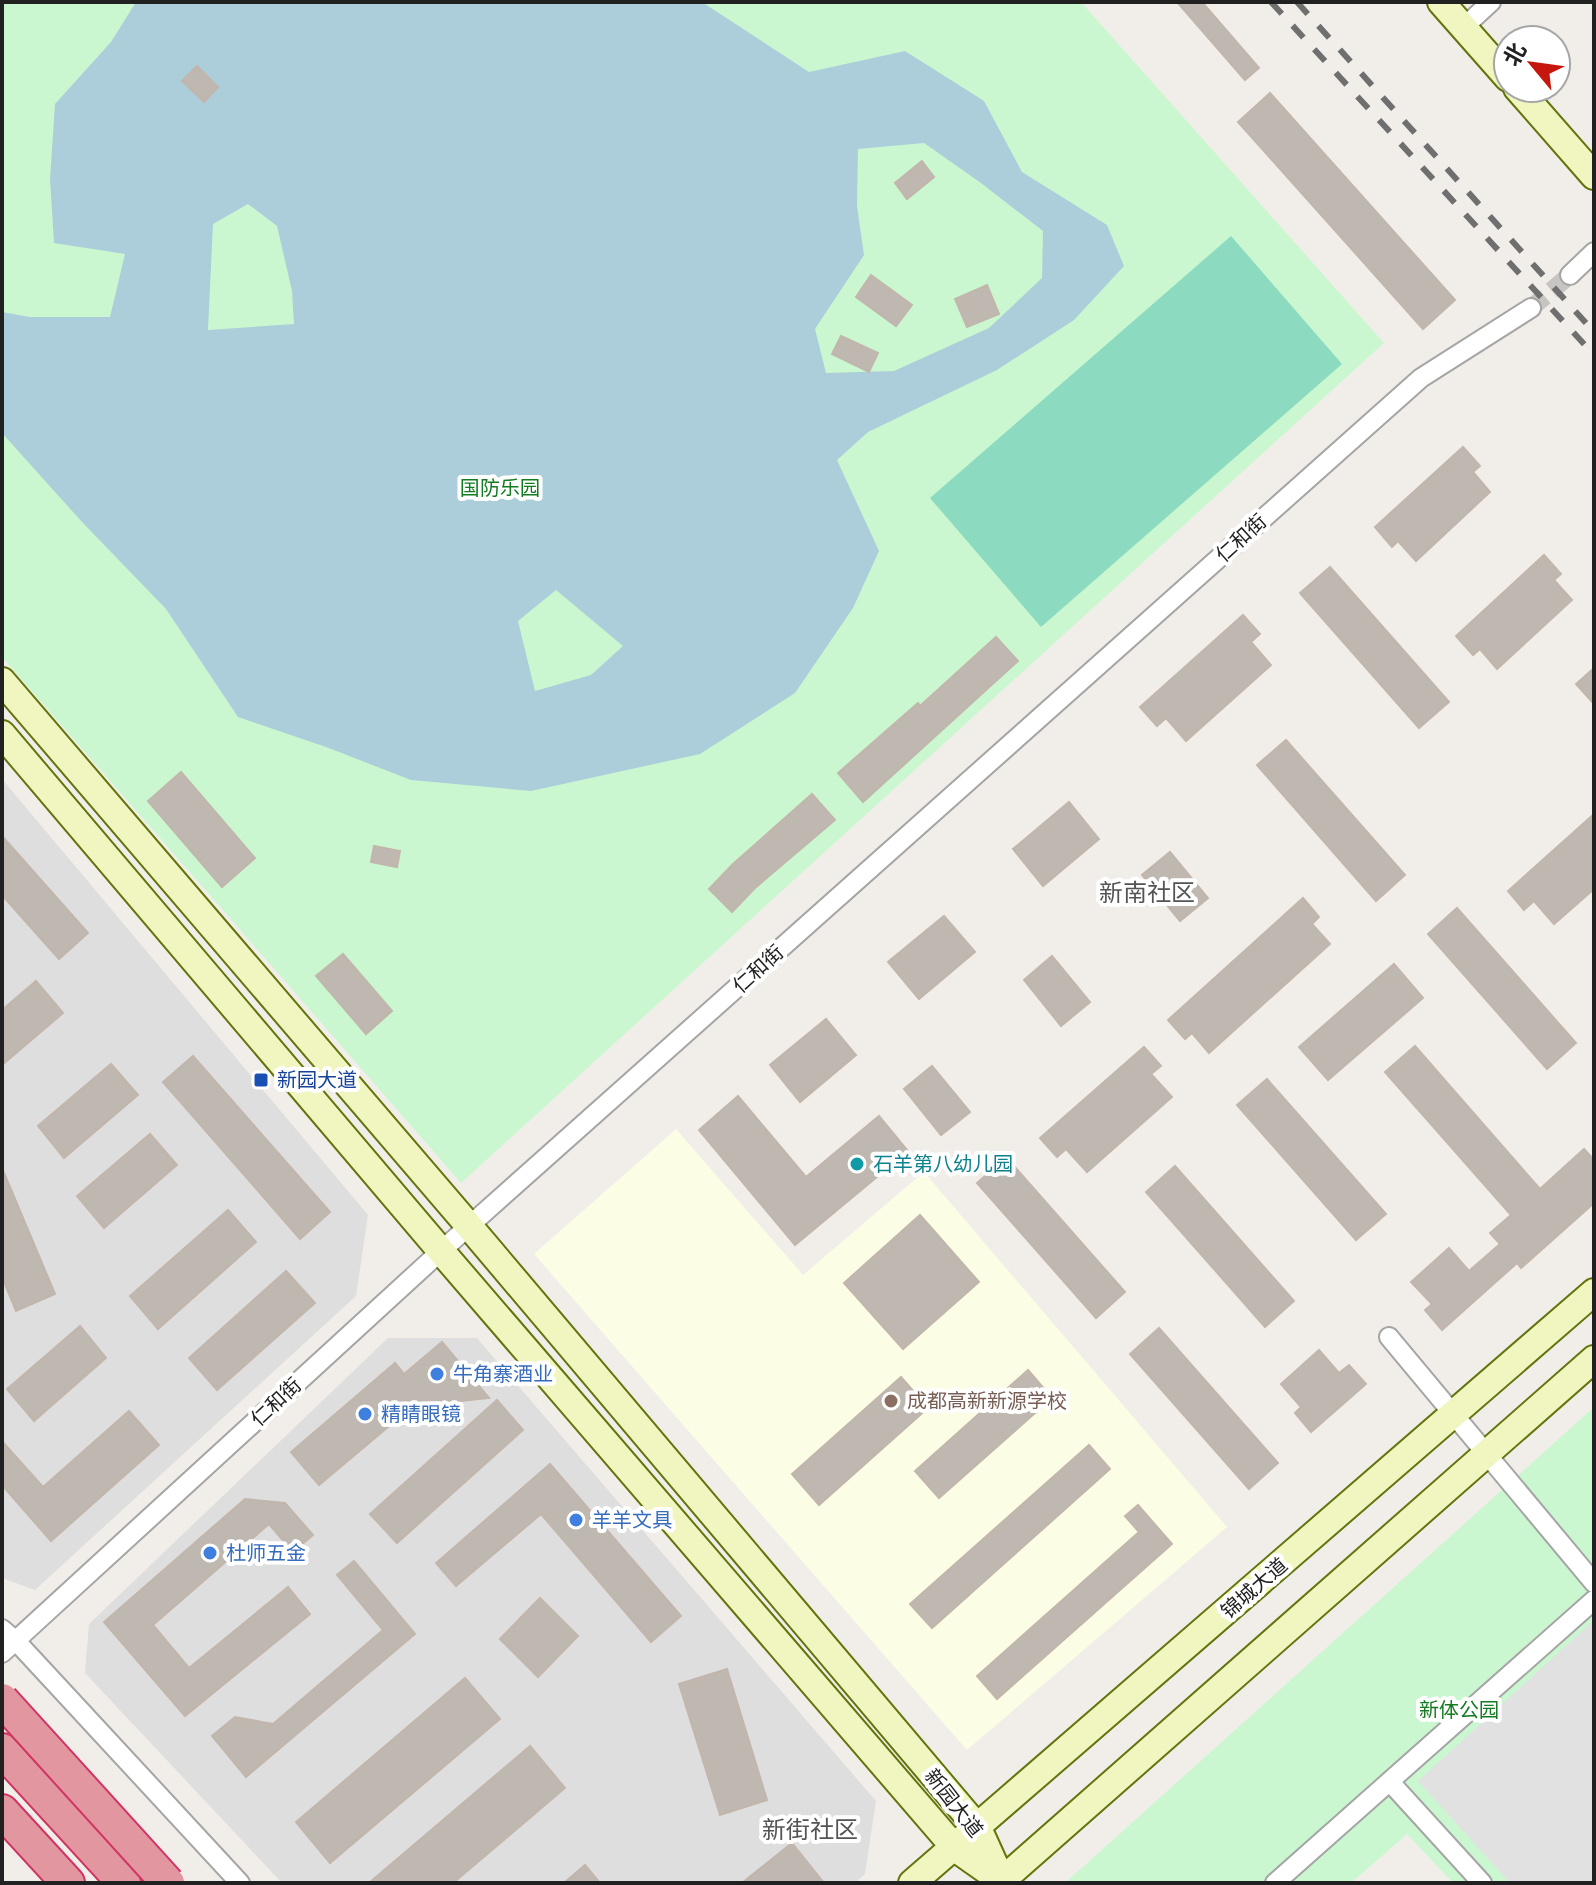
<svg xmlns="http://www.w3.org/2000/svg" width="1596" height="1885" viewBox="0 0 1596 1885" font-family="'Fira Sans','Noto Sans SC',sans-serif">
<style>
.residential{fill:#dfdede}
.education{fill:#fcfde5}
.park{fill:#caf7d0}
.pitch{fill:#8cdac0}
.parking{fill:#e1e1e1}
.water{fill:#accedb;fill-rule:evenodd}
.building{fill:#beb8b1;stroke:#c2b6ac;stroke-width:2}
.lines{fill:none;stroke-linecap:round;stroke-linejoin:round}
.street-tunnel{stroke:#c7c5c1;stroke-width:18;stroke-dasharray:18 9;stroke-linecap:butt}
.street-casing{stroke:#a5a5a5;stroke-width:22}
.secondary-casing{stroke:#63740c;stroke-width:30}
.highway-casing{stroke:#d03462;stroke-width:36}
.street{stroke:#fff;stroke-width:18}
.secondary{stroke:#f1f6c1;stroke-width:26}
.highway{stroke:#e296a0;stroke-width:32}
.rail{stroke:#6f6f6f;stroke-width:6;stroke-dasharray:16 16;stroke-linecap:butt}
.highway-bridge-casing{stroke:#d03462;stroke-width:36;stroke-linecap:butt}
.highway-bridge{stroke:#e296a0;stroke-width:32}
.transit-dot{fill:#1a4fb4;stroke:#fff;stroke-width:3}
.culture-dot{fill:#0f9aa8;stroke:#fff;stroke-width:3}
.shop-dot{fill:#3f7fe0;stroke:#fff;stroke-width:3}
.education-dot{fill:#8d6e63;stroke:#fff;stroke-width:3}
.labels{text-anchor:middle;stroke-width:8;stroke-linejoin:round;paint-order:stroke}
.park-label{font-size:20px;fill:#137b21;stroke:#fff}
.street-label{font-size:20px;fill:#212121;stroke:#fff}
.transit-label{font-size:20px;fill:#164399;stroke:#fff;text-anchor:start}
.culture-label{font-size:20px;fill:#0d838f;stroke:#fff;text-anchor:start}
.shop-label{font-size:20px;fill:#366cbe;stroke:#fff;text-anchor:start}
.education-label{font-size:20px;fill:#785e54;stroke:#fff;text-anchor:start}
.quarter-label{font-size:24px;fill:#545454;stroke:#fff}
</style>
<rect width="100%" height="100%" fill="#f1eee9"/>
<!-- residential -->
<g class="residential">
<polygon points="2,779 368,1215 356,1296 35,1590 2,1578"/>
<polygon points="388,1338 477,1338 876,1801 865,1874 855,1883 282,1883 85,1673 89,1624"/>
</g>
<!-- education -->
<polygon class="education" points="676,1129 803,1275 924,1172 1227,1527 967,1750 534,1254"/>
<!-- park -->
<g class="park">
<polygon points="2,2 1081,2 1384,343 461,1183 2,657"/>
<polygon points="1594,1407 1594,1883 1453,1883 1407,1834 1351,1883 1065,1883"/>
</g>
<!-- pitch -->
<polygon class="pitch" points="1231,236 1342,364 1041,627 930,498"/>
<!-- parking -->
<polygon class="parking" points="1594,1620 1594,1883 1510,1883 1418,1781"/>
<!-- water -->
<path class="water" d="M136,2H702L809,72L905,51L984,101L1022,172L1107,225L1124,266L1074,320L997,370L868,432L837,460L879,551L853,608L795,693L700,754L531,791L411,780L326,747L238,717L166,609L82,522L2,433V312L30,317H110L125,254L54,243L50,179L55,104L111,42ZM924,143L981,183L1043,231L1042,278L989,328L894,371L826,373L815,329L864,255L857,206L858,149ZM248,204L277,226L292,291L294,324L208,330L213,224ZM556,590L623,646L591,675L535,691L518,621Z"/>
<!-- building -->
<g class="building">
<polygon points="1177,2 1202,2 1259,68 1245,80"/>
<polygon points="197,66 218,87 204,102 182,81"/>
<polygon points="1270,93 1455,300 1423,329 1238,122"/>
<polygon points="922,161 934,177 907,199 895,183"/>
<polygon points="871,275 912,305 896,326 856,297"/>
<polygon points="987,285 999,314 967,327 955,299"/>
<polygon points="841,336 878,353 869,372 832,354"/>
<polygon points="1463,447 1480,466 1473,472 1490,492 1416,561 1398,541 1392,547 1375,527"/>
<polygon points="1544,555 1561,574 1554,580 1572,600 1497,669 1480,649 1473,655 1456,636"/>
<polygon points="1330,567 1449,702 1419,728 1300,593"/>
<polygon points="1243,615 1260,634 1251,642 1271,665 1186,741 1166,718 1157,726 1140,707"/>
<polygon points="996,637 1018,661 863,802 838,773 918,703 920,706"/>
<polygon points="1594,668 1594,704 1576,684"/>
<polygon points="1286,740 1405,875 1376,901 1257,765"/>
<polygon points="181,772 255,858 222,887 148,801"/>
<polygon points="812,794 835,820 755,888 732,912 709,889 733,864"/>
<polygon points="1069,802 1099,839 1043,886 1013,849"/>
<polygon points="1594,814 1594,889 1554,924 1534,901 1524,910 1508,891"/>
<polygon points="2,836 88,933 59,959 2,895"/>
<polygon points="374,846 400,851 397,867 371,862"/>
<polygon points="1170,852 1208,898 1180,921 1142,875"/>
<polygon points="1303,898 1319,917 1312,924 1330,944 1209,1053 1192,1033 1185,1039 1168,1020"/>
<polygon points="1457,908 1576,1043 1547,1069 1428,934"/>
<polygon points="944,916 975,952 919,999 888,962"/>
<polygon points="343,954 392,1011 366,1034 316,976"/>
<polygon points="1052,956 1090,1002 1061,1026 1024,980"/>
<polygon points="1394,964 1423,998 1328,1080 1299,1047"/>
<polygon points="36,981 63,1013 2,1065 2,1010"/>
<polygon points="826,1019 856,1055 800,1102 770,1065"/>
<polygon points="1415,1046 1540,1189 1584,1149 1594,1160 1594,1203 1521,1268 1517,1263 1442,1330 1425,1310 1432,1304 1411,1282 1449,1248 1469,1271 1500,1244 1490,1233 1511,1215 1385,1072"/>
<polygon points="1144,1047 1161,1066 1151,1074 1172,1097 1087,1172 1066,1149 1057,1157 1040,1138"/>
<polygon points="193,1056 330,1212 300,1239 163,1082"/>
<polygon points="111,1064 138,1095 64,1158 38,1126"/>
<polygon points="932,1066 970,1112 941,1135 904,1089"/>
<polygon points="1267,1079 1386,1214 1356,1240 1237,1105"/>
<polygon points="738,1096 806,1177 879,1116 908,1151 795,1245 699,1130"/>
<polygon points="150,1134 177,1165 104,1228 77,1196"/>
<polygon points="1006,1157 1125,1292 1096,1318 977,1183"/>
<polygon points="1175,1166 1294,1301 1265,1327 1146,1192"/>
<polygon points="2,1168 55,1294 16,1311 2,1277"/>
<polygon points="228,1210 256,1242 158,1329 130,1296"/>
<polygon points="920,1215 979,1282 903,1349 844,1283"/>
<polygon points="286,1271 315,1303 217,1390 189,1358"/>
<polygon points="80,1326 106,1358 34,1421 7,1389"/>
<polygon points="1159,1328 1278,1463 1249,1489 1130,1354"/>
<polygon points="442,1342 489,1398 413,1406 319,1485 291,1452 395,1363 404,1374"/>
<polygon points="1319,1350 1339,1373 1349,1365 1366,1384 1311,1432 1295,1413 1301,1407 1281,1384"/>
<polygon points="1028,1370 1052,1398 939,1498 915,1471"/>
<polygon points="901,1377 928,1408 819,1505 792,1474"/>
<polygon points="497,1400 523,1430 397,1543 370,1514"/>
<polygon points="129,1411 159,1445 51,1541 2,1485 2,1441 43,1487"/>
<polygon points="1089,1445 1110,1469 932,1628 910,1604"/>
<polygon points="550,1464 681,1616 651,1642 541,1514 456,1586 436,1563"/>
<polygon points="245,1499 285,1503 313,1535 293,1552 269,1524 153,1625 189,1668 288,1587 310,1614 185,1716 104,1622"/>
<polygon points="1138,1505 1172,1544 997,1699 977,1676 1139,1532 1125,1516"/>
<polygon points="354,1561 415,1634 246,1777 212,1736 235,1717 273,1724 383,1630 337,1575"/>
<polygon points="540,1598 578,1636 538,1677 500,1639"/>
<polygon points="727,1669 767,1800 720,1815 679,1684"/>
<polygon points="465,1678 500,1719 330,1863 296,1822"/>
<polygon points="530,1746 565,1788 453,1883 369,1883"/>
<polygon points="792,1843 824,1883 742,1883"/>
<polygon points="585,1865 600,1883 564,1883"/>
</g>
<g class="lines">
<!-- street-tunnel -->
<polyline class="street-tunnel" points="1531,308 1570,275"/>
<defs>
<g id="street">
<polyline points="1464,27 1491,2"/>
<polyline points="1570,275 1594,252"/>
<polyline points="1389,1337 1594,1583"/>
<polyline points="2,1629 16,1641 240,1883"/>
<polyline points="2,1653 441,1251 1421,378 1531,308"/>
<polyline points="1390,1782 1482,1883"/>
<polyline points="1275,1883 1594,1600"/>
</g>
<g id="secondary">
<polyline points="1441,2 1508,78"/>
<polyline points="1517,88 1594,176"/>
<polyline points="2,681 469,1226 978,1828 1002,1881"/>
<polyline points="2,734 441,1251 955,1848 999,1879"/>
<polyline points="912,1883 1594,1292"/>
<polyline points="999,1883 1594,1359"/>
</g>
<g id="highway">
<polyline points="2,1750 124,1883"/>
<polyline points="2,1811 68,1883"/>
</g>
</defs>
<!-- street casing -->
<use href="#street" class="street-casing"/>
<!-- secondary casing -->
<use href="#secondary" class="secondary-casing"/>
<!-- highway casing -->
<use href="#highway" class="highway-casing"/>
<!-- street -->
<use href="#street" class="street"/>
<!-- secondary -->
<use href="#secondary" class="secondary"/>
<!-- highway -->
<use href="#highway" class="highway"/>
<!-- rail -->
<g class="rail">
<polyline points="1271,2 1594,355"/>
<polyline points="1297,2 1594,332"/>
</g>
<defs>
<polyline id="highway-bridge" points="2,1700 168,1883"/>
</defs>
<!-- highway-bridge casing -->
<use href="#highway-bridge" class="highway-bridge-casing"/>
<!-- highway-bridge -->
<use href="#highway-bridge" class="highway-bridge"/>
</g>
<!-- markers -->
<rect class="transit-dot" x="253" y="1072" width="16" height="16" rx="4"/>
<circle class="culture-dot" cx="857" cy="1164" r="8"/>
<g class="shop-dot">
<circle cx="437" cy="1374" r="8"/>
<circle cx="365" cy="1414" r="8"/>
<circle cx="576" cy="1520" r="8"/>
<circle cx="210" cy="1553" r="8"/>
</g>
<circle class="education-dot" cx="891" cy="1401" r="8"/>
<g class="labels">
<!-- park labels -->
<g class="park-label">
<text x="500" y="495">国防乐园</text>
<text x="1459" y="1717">新体公园</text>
</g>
<!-- street labels -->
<g class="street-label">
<text transform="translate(1241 538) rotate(-42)" y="7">仁和街</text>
<text transform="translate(758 969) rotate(-42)" y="7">仁和街</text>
<text transform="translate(276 1402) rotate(-43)" y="7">仁和街</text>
<text transform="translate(1254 1588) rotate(-41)" y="7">锦城大道</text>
<text transform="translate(954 1803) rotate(52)" y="7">新园大道</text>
</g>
<!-- transit labels -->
<g class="transit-label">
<text x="277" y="1087">新园大道</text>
</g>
<!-- culture labels -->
<g class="culture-label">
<text x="873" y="1171">石羊第八幼儿园</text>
</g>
<!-- shop labels -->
<g class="shop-label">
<text x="453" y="1381">牛角寨酒业</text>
<text x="381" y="1421">精睛眼镜</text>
<text x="592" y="1527">羊羊文具</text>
<text x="226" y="1560">杜师五金</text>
</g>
<!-- education labels -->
<g class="education-label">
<text x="907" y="1408">成都高新新源学校</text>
</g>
<!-- quarter labels -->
<g class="quarter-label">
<text x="1147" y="901">新南社区</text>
<text x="810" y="1838">新街社区</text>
</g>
</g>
<!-- border -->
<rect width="1596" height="1885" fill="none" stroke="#212121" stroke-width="8"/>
<!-- north arrow -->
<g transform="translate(1532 64) rotate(299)"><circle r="38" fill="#ffffff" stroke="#a6a6a6" stroke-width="2"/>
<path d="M0-6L14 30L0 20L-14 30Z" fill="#c5170d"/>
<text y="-12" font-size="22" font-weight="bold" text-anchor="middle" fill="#212121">北</text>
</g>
</svg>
